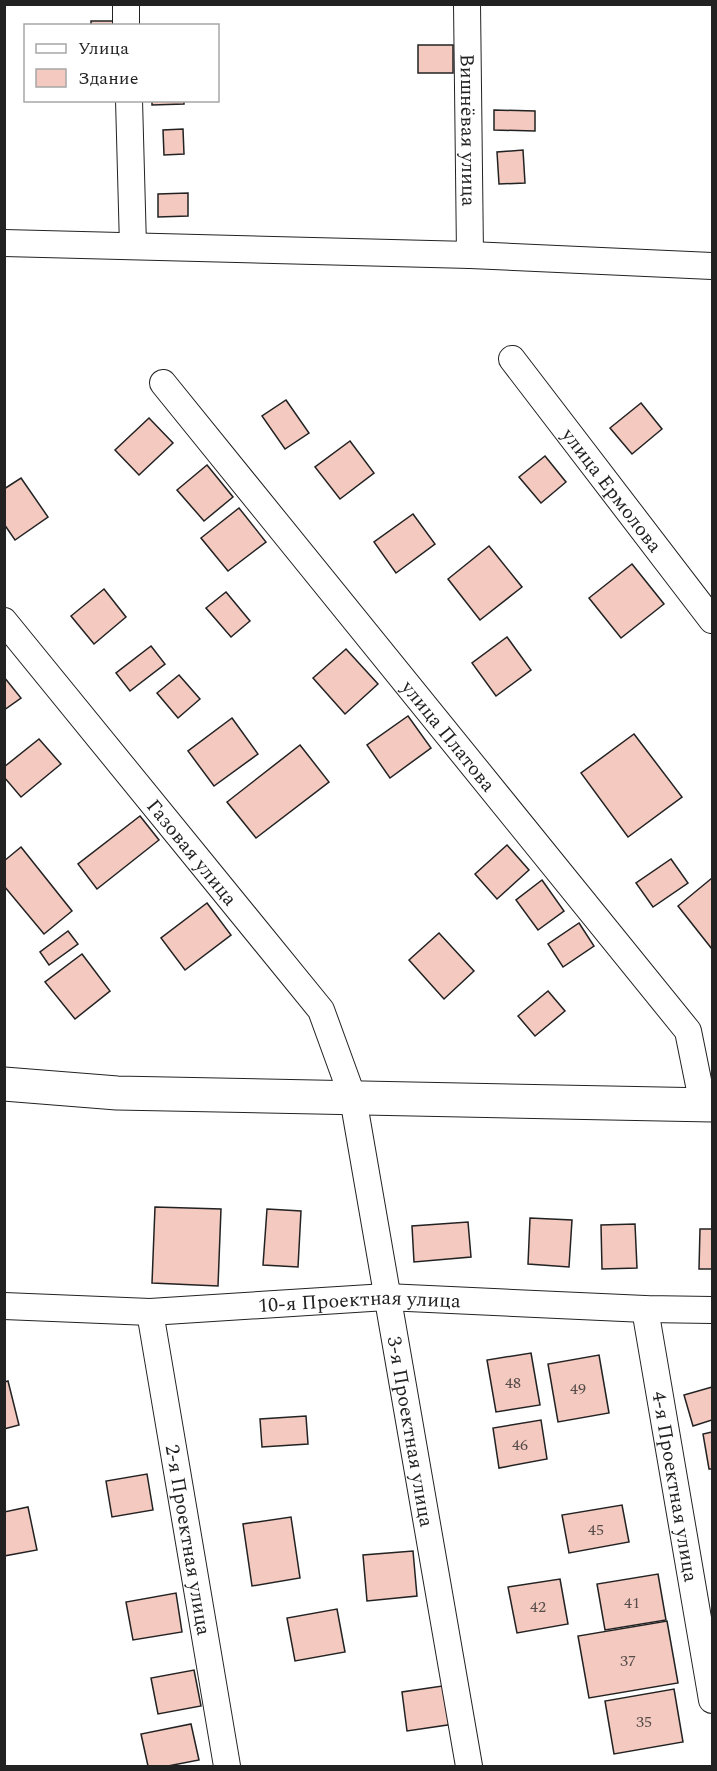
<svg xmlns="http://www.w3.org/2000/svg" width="717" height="1771" viewBox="0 0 717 1771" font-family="Spectral,serif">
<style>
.building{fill:#f3c9c0;stroke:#222;stroke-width:1.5}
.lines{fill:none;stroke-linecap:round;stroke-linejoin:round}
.street-casing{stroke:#222;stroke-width:28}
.primary-casing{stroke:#222;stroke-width:35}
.street{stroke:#fff;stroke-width:26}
.primary{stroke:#fff;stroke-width:33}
.labels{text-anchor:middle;stroke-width:4.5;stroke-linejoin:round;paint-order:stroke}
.number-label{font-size:16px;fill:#564c4a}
.street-label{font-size:20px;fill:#222;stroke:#fff}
</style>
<rect width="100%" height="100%" fill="#fff"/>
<!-- building -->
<g class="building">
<rect x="91" y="21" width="23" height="5"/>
<rect x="418" y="45" width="35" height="28"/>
<polygon points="152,100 184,100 184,104 152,105"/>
<polygon points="494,110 535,111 535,131 494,130"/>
<polygon points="183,129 184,154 164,155 163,130"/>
<polygon points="523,150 525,183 499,184 497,152"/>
<polygon points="188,193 188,216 158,217 158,194"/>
<polygon points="286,400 309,433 285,449 262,416"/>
<polygon points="641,403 662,429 632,454 610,428"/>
<polygon points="149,418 173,443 139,475 115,450"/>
<polygon points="350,441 374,473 340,499 315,467"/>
<polygon points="545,456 566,482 541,503 519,477"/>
<polygon points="207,465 233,497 204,521 177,490"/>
<polygon points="21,478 48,517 15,540 4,524 4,489"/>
<polygon points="239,508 266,542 228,571 201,538"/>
<polygon points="413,514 435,544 396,573 374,542"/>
<polygon points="489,546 522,587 480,620 448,579"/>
<polygon points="632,564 664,604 621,638 589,598"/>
<polygon points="104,589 126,617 94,644 71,616"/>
<polygon points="226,592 250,621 231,637 206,608"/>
<polygon points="507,637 531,670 496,696 472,663"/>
<polygon points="151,646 165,664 130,691 116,673"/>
<polygon points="346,649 378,684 345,714 313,678"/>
<polygon points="179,675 200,699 178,718 157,693"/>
<polygon points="4,677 21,698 4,710"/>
<polygon points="408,716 431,748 390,778 367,745"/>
<polygon points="232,718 258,754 214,786 188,751"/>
<polygon points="634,734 682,797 628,837 581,773"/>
<polygon points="39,739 61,764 21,797 4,777 4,767"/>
<polygon points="300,745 329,782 256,838 227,802"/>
<polygon points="140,816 159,840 97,889 78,864"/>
<polygon points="507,845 529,870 497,899 475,874"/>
<polygon points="21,847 72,911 44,934 4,886 4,861"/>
<polygon points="671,859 688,883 653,907 636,883"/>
<polygon points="712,878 712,949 678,906"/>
<polygon points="542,880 564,911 538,930 516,900"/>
<polygon points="207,903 231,935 185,970 161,938"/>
<polygon points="579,923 594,946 563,967 548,944"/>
<polygon points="68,931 78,944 49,965 40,952"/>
<polygon points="439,933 474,971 444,999 409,960"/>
<polygon points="82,954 110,991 75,1019 45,982"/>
<polygon points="548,991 565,1011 535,1036 518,1016"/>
<polygon points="155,1207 221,1209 218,1286 152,1283"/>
<polygon points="267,1209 301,1211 298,1267 263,1265"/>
<polygon points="530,1218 572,1220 569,1267 528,1264"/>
<polygon points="468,1222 471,1257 414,1262 412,1226"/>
<polygon points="635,1224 637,1268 602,1269 601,1225"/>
<polygon points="700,1229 712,1229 712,1269 699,1269"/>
<polygon points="531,1353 540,1405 496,1412 487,1360"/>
<polygon points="599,1355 609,1413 558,1422 548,1364"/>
<polygon points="8,1381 19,1425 4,1429 4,1382"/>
<polygon points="712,1387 712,1420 693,1426 684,1395"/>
<polygon points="306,1416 308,1444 262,1447 260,1419"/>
<polygon points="541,1420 547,1459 499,1468 493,1428"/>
<polygon points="712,1432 712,1469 709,1469 703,1434"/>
<polygon points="147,1474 153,1510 112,1517 106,1481"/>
<polygon points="622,1505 629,1542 569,1553 562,1515"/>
<polygon points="28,1507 37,1550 4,1556 4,1512"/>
<polygon points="291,1517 300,1578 252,1586 243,1524"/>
<polygon points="413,1551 417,1596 367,1601 363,1555"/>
<polygon points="658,1574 666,1620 605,1630 597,1584"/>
<polygon points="560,1579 568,1624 517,1633 508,1587"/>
<polygon points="176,1593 182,1632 133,1640 126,1602"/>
<polygon points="337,1609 345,1652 295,1661 287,1618"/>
<polygon points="667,1621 678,1683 589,1698 578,1636"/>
<polygon points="194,1670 201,1706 158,1714 151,1678"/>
<polygon points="449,1685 454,1724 407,1731 402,1692"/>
<polygon points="674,1689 683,1742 614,1754 605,1701"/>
<polygon points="191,1724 199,1760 168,1766 148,1766 141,1734"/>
</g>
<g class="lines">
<defs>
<g id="street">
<polyline points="126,4 126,26"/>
<path id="s1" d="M467,4L470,255"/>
<polyline points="129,100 133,246"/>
<polyline points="4,243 470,255 712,266"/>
<path id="s2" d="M512,359L712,620"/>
<path id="s3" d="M163,383L688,1031L703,1105"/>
<path id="s4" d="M4,621L321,1010L353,1098L469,1766"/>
<path id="s5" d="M4,1306L150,1312L386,1297L645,1309L712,1310"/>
<path id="s6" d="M645,1309L712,1700"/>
<path id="s7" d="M150,1312L227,1766"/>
</g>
<polyline id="primary" points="4,1084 117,1093 712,1105"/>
</defs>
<!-- street casing -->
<use href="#street" class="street-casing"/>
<!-- primary casing -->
<use href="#primary" class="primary-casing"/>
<!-- street -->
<use href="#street" class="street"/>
<!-- primary -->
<use href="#primary" class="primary"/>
</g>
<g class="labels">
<!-- number labels -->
<g class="number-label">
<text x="513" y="1388">48</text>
<text x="578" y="1394">49</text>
<text x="520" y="1450">46</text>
<text x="596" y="1535">45</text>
<text x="632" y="1608">41</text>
<text x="538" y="1612">42</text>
<text x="628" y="1666">37</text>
<text x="644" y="1727">35</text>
</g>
<!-- street labels -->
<g class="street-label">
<text dy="7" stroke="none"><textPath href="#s1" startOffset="126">Вишнёвая улица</textPath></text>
<text dy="7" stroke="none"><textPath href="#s2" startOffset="165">улица Ермолова</textPath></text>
<text dy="7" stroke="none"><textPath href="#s3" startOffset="454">улица Платова</textPath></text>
<text dy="7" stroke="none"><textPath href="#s4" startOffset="298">Газовая улица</textPath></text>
<text dy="7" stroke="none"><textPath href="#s5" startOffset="356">10-я Проектная улица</textPath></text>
<text dy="7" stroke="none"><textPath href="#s4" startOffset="934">3-я Проектная улица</textPath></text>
<text dy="7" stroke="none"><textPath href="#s6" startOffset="180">4-я Проектная улица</textPath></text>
<text dy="7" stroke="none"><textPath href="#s7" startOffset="231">2-я Проектная улица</textPath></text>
</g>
</g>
<!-- border -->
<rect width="717" height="1771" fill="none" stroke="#222222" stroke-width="12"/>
<!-- legend -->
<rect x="24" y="24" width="195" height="78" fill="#ffffff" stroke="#a7a7a7" stroke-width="1.5"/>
<rect x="36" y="44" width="30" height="9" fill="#ffffff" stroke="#a7a7a7" stroke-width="1.5"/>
<text x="78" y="54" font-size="18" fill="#222222">Улица</text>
<rect x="36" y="69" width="30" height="18" fill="#f3c9c0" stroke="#a7a7a7" stroke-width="1.5"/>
<text x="78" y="84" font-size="18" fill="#222222">Здание</text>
</svg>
